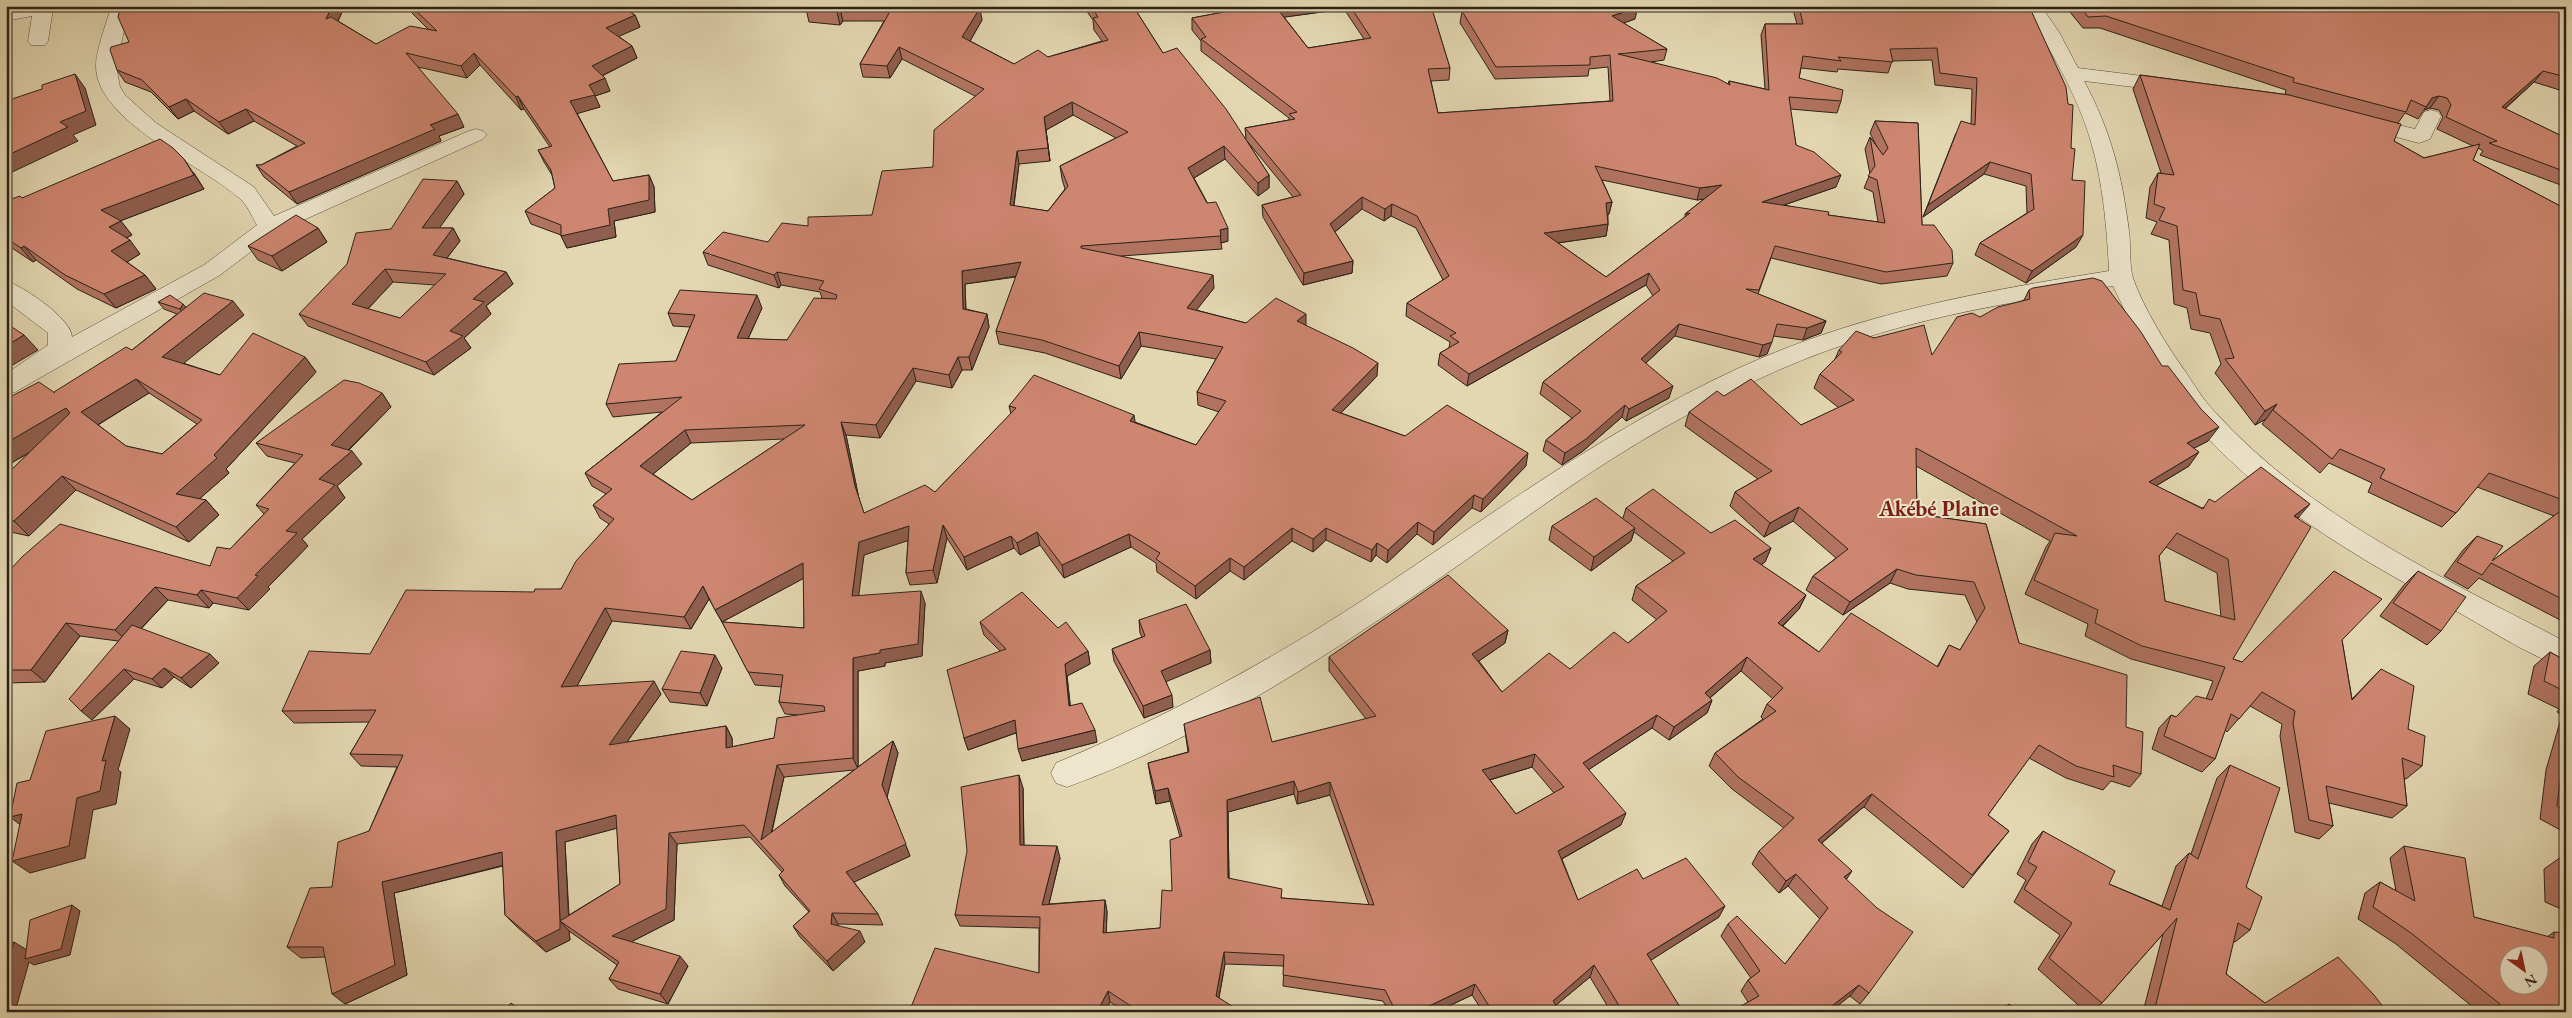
<svg xmlns="http://www.w3.org/2000/svg" width="2572" height="1018" viewBox="0 0 2572 1018" font-family="'EB Garamond',serif">
<style>
.lines{fill:none;stroke-linecap:round;stroke-linejoin:round}
.minor-casing{stroke:#594f3f;stroke-width:1}
.minor{fill:#ede5cc;fill-rule:evenodd}
.wall{fill:#b17360;stroke:#2b2219;fill-rule:evenodd}
.shaded-wall{fill:#905e4e;stroke:#2b2219}
.building{fill:#ce8670;stroke:#2b2219;fill-rule:evenodd}
.labels{text-anchor:middle;stroke-width:4;stroke-linejoin:round;paint-order:stroke}
.district-label{font-size:22px;font-weight:bold;fill:#7a1f14;stroke:#ede5cc}
</style>
<rect width="100%" height="100%" fill="#e3d7b1"/>
<filter id="stains"><feTurbulence type="fractalNoise" baseFrequency=".004" numOctaves="4"/><feColorMatrix values="0 0 0 0 .2 0 0 0 0 .09 0 0 0 0 .02 0 0 0 .5 -.17"/></filter>
<radialGradient id="worn" r=".72"><stop offset=".6" stop-color="#630" stop-opacity="0"/><stop offset="1" stop-color="#630" stop-opacity=".3"/></radialGradient>
<g class="lines">
<defs>
<g id="minor">
<polygon points="25,6 51,6 53,9 48,41 45,45 31,45 28,41 32,16 6,21 6,9"/>
<path d="M111,6H130L116,65L120,87L125,95L156,123L254,187L274,216L469,131L476,129L483,131L487,135L483,139L277,232L220,275L15,392L6,395V374L48,345V333L6,301V281C23,286 72,319 72,337L204,265L257,225C251,215 247,204 238,197C200,164 96,121 96,66C96,49 107,23 111,6Z"/>
<path d="M2022,6H2041L2059,32L2078,68L2175,80L2182,82L2185,86L2182,90L2175,92L2084,81C2111,131 2122,175 2129,231C2131,246 2129,264 2133,278C2143,307 2167,346 2185,371C2194,384 2203,400 2215,412C2310,517 2442,577 2566,642V668C2526,655 2486,627 2449,607C2357,558 2265,504 2196,425C2161,384 2136,334 2113,286C2024,300 1934,314 1849,343C1785,364 1725,394 1667,426C1597,465 1531,514 1466,560C1341,647 1211,735 1067,787L1056,783L1051,773L1056,763C1163,718 1265,664 1363,600C1486,519 1604,430 1739,368C1856,314 1982,291 2109,271C2107,230 2103,182 2091,142C2078,96 2049,46 2022,6Z"/>
<polygon points="2431,110 2438,112 2441,116 2430,139 2419,143 2355,126 2352,122 2355,118 2362,116 2415,129 2424,112"/>
</g>
</defs>
<!-- minor casing -->
<use href="#minor" class="minor-casing"/>
<!-- minor -->
<use href="#minor" class="minor"/>
</g>
<!-- wall -->
<g class="wall">
<polygon points="121,6 345,6 338,21 376,44 429,30 405,6 620,6 635,15 640,27 618,36 632,46 637,58 602,76 610,91 595,96 600,107 577,113 613,181 649,175 654,187 655,212 614,221 616,237 567,248 561,235 531,224 525,211 555,188 552,175 544,162 538,150 550,147 524,109 521,110 480,65 467,78 418,67 464,127 439,136 441,141 297,204 264,177 256,165 261,165 297,146 254,121 228,134 194,111 178,119 151,92 125,82 117,70 129,42"/>
<path d="M1083,6H1133L1163,53L1246,139L1245,128L1289,120V118L1201,51V41L1192,30V18L1256,6H1431L1450,68L1449,80L1431,81L1438,113L1610,101L1608,67L1589,69L1588,76L1495,79L1460,23L1462,11L1556,10L1635,19L1623,23L1667,49L1664,60L1651,62L1728,84L1729,81L1765,89L1761,35L1765,24H1797L1792,6H2029L2071,148L2072,180L2076,247L2026,283L1975,255L1980,243L2027,213L2026,186L1984,174L1923,217L1956,133L1971,124L1972,89L1935,85L1932,60L1892,61L1888,73L1838,69L1837,72L1801,68L1799,78L1841,101L1837,113L1790,109L1796,145L1836,187L1784,205L1828,215L1878,222L1873,192L1864,188L1870,174L1865,149L1870,137L1877,147L1870,133L1875,121L1918,123L1922,225L1953,263L1947,276L1881,284L1771,258L1758,294L1826,321L1821,333L1803,340L1773,336L1767,354L1759,357L1675,336L1646,363L1669,398L1626,421L1622,417L1583,451L1562,465L1543,451L1546,440L1572,418L1540,394L1543,382L1653,296L1646,285L1467,386L1438,365L1440,353L1449,348L1450,342L1406,316L1407,303L1443,280L1416,228L1391,216L1384,221L1362,209L1335,232L1353,261L1352,273L1303,285L1263,217L1262,205L1293,197L1247,141L1269,175V188L1258,196L1225,159L1194,178L1228,241L1221,243L1222,249L1121,256L1214,288L1196,310L1246,323L1306,326L1377,376L1341,413L1405,436L1526,466L1481,512L1472,508L1433,545L1417,534L1387,563L1376,555L1371,562L1326,540L1313,552L1292,541L1244,580L1230,571L1196,599L1157,572L1156,563L1131,547L1064,578L1040,545L1020,555L1014,548L967,570L947,538L937,583L910,585L906,573L908,540L864,555L858,596L925,603L922,656L885,663V666L858,671V767L893,741L898,753L887,797L910,856L854,882L878,914L883,925L838,924V926L865,942L833,971L800,937L793,926L809,912L785,886L779,875L782,872L750,837L677,844L674,920L631,942L688,966L668,1004L618,989L609,979L617,965L569,931L570,940L546,952L516,926L505,915L503,866L394,893L407,975L345,1004L325,957L301,958L287,947L332,887L369,831L397,767L361,766L350,754L369,722L294,723L282,711L370,654L534,592L561,589L609,524L600,518L593,505L606,494L592,486L585,473L662,412L613,417L606,404L676,361L690,327L673,326L668,313L762,308L748,339L787,340L822,298L820,292L781,285L779,288L708,265L703,252L768,242L808,226L872,215L933,167L975,96L902,59L890,78L863,77L860,64L884,21H843L840,25L809,22L806,9L973,7L982,20L970,41L1014,64L1048,57L1102,41L1094,30L1093,20ZM1344,9L1364,39L1308,48L1284,17ZM1073,115L1116,138L1060,166L1062,179L1065,189L1048,211L1014,206L1019,164L1050,161L1046,130ZM1602,180L1697,200L1704,199L1685,214V217L1606,277L1558,243L1606,236L1608,224V214H1609L1612,202ZM1016,277L996,331L999,344L1045,353L1121,379L1141,346L1216,359L1197,392L1198,405L1219,412L1196,445L1135,422L1009,406L1011,414L935,492L864,513L859,499L846,435L880,438L916,381L952,388L962,370H972L989,327L987,314L966,309L965,284ZM784,439L692,500L653,474L691,443ZM804,578V628L722,622L755,685L782,687L779,702L785,714L798,715L774,738L732,747V738L726,726L627,742L661,694L577,686L612,621L691,629L709,599L722,622ZM854,770L772,832L784,777ZM617,828L620,884L569,915L565,842Z"/>
<path d="M2065,6H2566V92L2534,82L2505,109L2566,138V187L2480,155L2483,151L2478,148L2473,160L2566,209V623L2479,578L2468,589L2444,576L2463,550L2477,536L2492,561L2554,516L2477,487L2456,513L2442,527L2368,492L2372,483L2329,463L2320,473L2262,424L2266,419L2255,425L2215,373L2221,364L2210,333L2191,329L2187,308L2174,304L2169,240L2151,234L2157,222L2146,218L2150,187L2158,173H2161L2133,89L2140,75L2289,95L2285,94L2286,90L2100,28H2083ZM2430,108L2439,110L2443,117L2437,129L2473,146L2424,158L2394,141L2398,123L2405,113L2418,119L2424,110Z"/>
<polygon points="194,173 204,189 120,221 132,235 126,238 140,254 127,262 145,275 156,289 116,308 77,289 36,260 33,262 6,244 6,201 22,198"/>
<path d="M457,181L464,194L439,228H453L460,241L447,258L506,272L513,284L486,306L491,314L464,338L471,348L434,375L308,326L299,314L391,229ZM393,282L435,285L400,318L368,309Z"/>
<polygon points="318,228 327,242 282,271 258,260 248,246"/>
<path d="M2029,290L2162,366L2208,441L2194,448L2189,466L2156,486L2202,508L2215,502L2298,518L2233,659L2242,662L2342,640L2352,699L2381,669L2408,729L2422,766L2406,779L2404,778L2407,806L2392,818L2329,803L2333,826L2319,839L2295,832L2280,736L2282,724L2250,706L2227,732L2225,730L2215,759L2202,772L2152,749L2159,728L2171,715L2176,717L2206,699L2213,681L2131,659L2085,636L2088,624L2025,594L2046,547L2050,541L1916,466L1917,514L1986,524L2019,643L2126,727L2141,774L2130,787L2111,781L2103,790L2066,778L2029,758L1988,815L2009,831L1963,888L1864,807L1861,809L1822,843L1846,879L1869,993L1860,1004L1850,996L1748,1002L1741,991L1748,980L1751,978L1721,936L1728,924L1785,964L1820,919L1788,886L1779,893L1752,864L1759,851L1784,828L1732,789L1709,766L1715,753L1763,719L1761,717L1767,704L1773,699L1741,671L1710,698L1712,700L1707,713L1669,740L1652,728L1588,770L1621,825L1562,859L1578,900L1643,879L1719,917L1650,960L1683,1012H1611L1590,977L1556,1005L1561,1012H1483L1472,995L1436,1012H1389L1383,1001L1283,986L1284,966L1225,964L1219,998L1232,1012H1125L1110,1002L1105,1012H909L1039,973V928L960,926L955,915L1023,788L1024,845L1060,858L1049,904L1105,900L1107,912L1106,933L1160,928L1172,891L1180,837L1170,801L1156,804L1150,775L1148,763L1188,752L1184,724L1272,742L1366,719L1329,671V657L1508,630L1505,643L1479,661L1502,692L1570,669L1628,643L1657,620L1632,600L1636,586L1673,561L1634,532L1631,541L1591,571L1549,540L1552,526L1623,518L1626,508L1711,533L1771,548L1765,562L1761,565L1806,595L1799,609L1783,626L1819,652L1937,667L1949,645L1960,650L1977,622L1965,595L1908,589L1890,583L1843,615L1806,590L1813,576L1836,558L1793,521L1764,537L1730,506L1735,492L1758,479L1685,426L1689,412L1724,396L1801,425L1839,408L1814,388L1820,374L1835,359L1839,350L1874,338L1932,355L1980,317L2024,300ZM2166,547L2217,573L2221,617L2165,601L2159,556ZM1532,767L1554,793L1516,814L1490,780ZM1294,794L1297,804L1330,795L1369,905L1282,898L1229,878L1228,812Z"/>
<path d="M158,302L186,307L244,315L183,363L220,375L305,357L316,372L226,469L229,473L199,499L206,500L219,515L189,542L76,490L29,536L6,531V475L29,453L6,466L55,393L132,350L177,314L164,309ZM149,393L197,424L162,454L126,446L98,425Z"/>
<polygon points="382,393 391,407 349,450 362,464 337,486 345,498 302,539 308,546 268,587 270,589 249,610 213,603 209,608 168,600 141,629 219,663 191,688 174,677 162,688 134,679 92,720 118,641 80,636 45,682 6,683 6,574 210,566 230,549 264,514 256,505 295,463 267,456 256,443"/>
<polygon points="2418,571 2441,631 2427,645 2380,616 2404,585"/>
<polygon points="1139,620 1210,650 1211,663 1166,681 1173,707 1144,718 1114,661 1112,649 1142,637 1140,633"/>
<polygon points="980,622 1058,628 1088,651 1090,664 1067,676 1070,706 1097,742 1022,761 1016,733 968,750 964,738 1000,651 984,635"/>
<polygon points="2550,652 2566,661 2566,833 2540,819 2546,770 2562,715 2557,712 2559,709 2528,694 2534,666"/>
<polygon points="722,668 707,706 670,702 662,689"/>
<polygon points="2230,765 2246,887 2250,930 2235,942 2233,941 2226,974 2265,1003 2387,1012 2143,1012 2163,934 2102,1003 2093,1012 2086,1012 2038,969 2060,935 2014,902 2026,880 2017,874 2032,844 2043,831 2109,884 2162,906 2176,866 2189,853 2191,854 2217,778"/>
<polygon points="2404,846 2474,917 2547,937 2554,932 2566,1012 2479,1012 2396,944 2358,919 2365,893 2380,882 2396,891 2390,858"/>
<polygon points="2561,857 2566,859 2566,911 2545,902 2544,869"/>
</g>
<!-- shaded-wall -->
<g class="shaded-wall">
<polygon points="332,6 345,6 333,31 326,19"/>
<polygon points="1278,6 1344,6 1344,9 1278,18"/>
<polygon points="1638,7 1635,19 1610,28 1612,16"/>
<polygon points="980,8 982,20 965,50 962,37"/>
<polygon points="840,9 843,21 840,25 837,12"/>
<polygon points="635,15 640,27 611,40 606,28"/>
<polygon points="632,46 637,58 597,78 592,66"/>
<polygon points="899,47 902,59 890,78 887,66"/>
<polygon points="474,53 480,65 467,78 461,66"/>
<polygon points="2543,71 2534,82 2493,119 2502,107"/>
<polygon points="75,74 85,88 96,125 73,135 78,141 6,175 6,156 60,122"/>
<polygon points="605,78 610,91 595,96 600,107 576,114 570,101 589,85"/>
<polygon points="518,96 524,109 521,110 516,97"/>
<polygon points="2439,96 2430,108 2424,110 2432,98"/>
<polygon points="186,99 194,111 178,119 169,107"/>
<polygon points="1072,102 1073,115 1046,130 1050,161 1044,117"/>
<polygon points="246,109 254,121 228,134 219,122"/>
<polygon points="458,114 464,127 439,136 441,141 297,204 289,192 430,125"/>
<polygon points="1224,146 1225,159 1189,181 1188,168"/>
<polygon points="1017,151 1019,164 1012,218 1010,205"/>
<polygon points="184,159 204,189 112,224 101,210"/>
<polygon points="1990,162 1984,174 1923,217 1928,205"/>
<polygon points="649,175 654,187 655,212 614,221 616,237 567,248 561,236 608,209"/>
<polygon points="1269,175 1269,188 1258,196 1258,183"/>
<polygon points="1841,175 1836,187 1758,214 1762,202"/>
<polygon points="457,181 464,194 430,241 422,228"/>
<polygon points="1722,185 1718,197 1697,200 1700,188"/>
<polygon points="1362,197 1362,209 1330,236 1330,224"/>
<polygon points="1612,202 1609,214 1604,215 1606,203"/>
<polygon points="1392,204 1391,216 1384,221 1385,209"/>
<polygon points="121,221 132,235 120,241 109,227"/>
<polygon points="1608,224 1606,236 1542,245 1544,233"/>
<polygon points="318,228 327,242 282,271 272,256"/>
<polygon points="453,228 460,241 440,267 433,255"/>
<polygon points="1228,228 1228,241 1221,243 1220,230"/>
<polygon points="2083,235 2076,247 2026,283 2032,271"/>
<polygon points="130,240 140,254 122,265 111,251"/>
<polygon points="24,246 36,260 33,262 21,248"/>
<polygon points="1353,261 1352,273 1303,285 1304,273"/>
<polygon points="1021,262 1024,275 965,284 966,322 963,309 962,271"/>
<polygon points="385,269 393,282 360,317 352,304"/>
<polygon points="506,272 513,284 486,306 491,314 464,338 471,348 434,375 426,362 450,331 473,299"/>
<polygon points="777,272 781,285 779,288 774,275"/>
<polygon points="1649,273 1646,285 1467,386 1469,374"/>
<polygon points="145,275 156,289 116,308 104,294"/>
<polygon points="1213,275 1214,288 1188,321 1187,308"/>
<polygon points="757,295 762,308 742,352 737,338"/>
<polygon points="233,301 244,315 174,371 162,357"/>
<polygon points="183,304 189,311 186,317 180,309"/>
<polygon points="987,314 989,327 972,370 969,357"/>
<polygon points="1306,314 1306,327 1297,321"/>
<polygon points="1826,321 1821,333 1803,340 1807,328"/>
<polygon points="1679,324 1675,336 1637,371 1641,359"/>
<polygon points="1139,332 1141,346 1121,379 1119,366"/>
<polygon points="24,335 38,350 6,369 6,346"/>
<polygon points="1772,342 1767,354 1759,357 1763,345"/>
<polygon points="305,357 316,372 226,469 229,473 189,508 176,494 214,455"/>
<polygon points="958,357 962,370 952,388 949,375"/>
<polygon points="1378,363 1377,376 1331,423 1332,410"/>
<polygon points="913,368 916,381 880,438 876,425"/>
<polygon points="136,379 149,393 94,427 81,412"/>
<polygon points="1673,386 1669,398 1626,421 1629,409"/>
<polygon points="382,393 391,407 340,458 331,445"/>
<polygon points="2277,404 2266,419 2255,425 2265,411"/>
<polygon points="1625,405 1622,417 1583,451 1562,465 1565,453"/>
<polygon points="66,408 80,423 6,466 6,443"/>
<polygon points="1134,415 1136,428 1130,421"/>
<polygon points="841,422 846,435 859,499 855,486"/>
<polygon points="2219,427 2208,441 2177,457 2187,443"/>
<polygon points="685,430 691,443 647,479 640,466"/>
<polygon points="352,451 362,464 337,486 345,498 302,539 308,546 268,587 270,589 249,610 237,598 255,575 286,531 319,479"/>
<polygon points="2199,452 2189,466 2139,496 2149,482"/>
<polygon points="1528,453 1526,466 1481,512 1483,499"/>
<polygon points="62,476 76,490 29,536 14,521"/>
<polygon points="1474,495 1472,508 1433,545 1434,532"/>
<polygon points="206,500 219,515 189,542 176,527"/>
<polygon points="2310,504 2298,518 2294,516"/>
<polygon points="1799,507 1793,521 1764,537 1770,523"/>
<polygon points="1418,522 1417,534 1387,563 1388,550"/>
<polygon points="943,525 947,538 937,583 933,570"/>
<polygon points="909,526 913,539 864,555 857,609 852,596 859,542"/>
<polygon points="1292,528 1292,541 1244,580 1244,567"/>
<polygon points="1326,528 1326,540 1313,552 1313,539"/>
<polygon points="1635,528 1631,541 1591,571 1594,557"/>
<polygon points="1037,532 1040,545 1020,555 1017,543"/>
<polygon points="1129,534 1131,547 1064,578 1062,565"/>
<polygon points="1011,536 1014,548 967,570 964,557"/>
<polygon points="1377,543 1376,555 1371,562 1372,550"/>
<polygon points="1771,548 1765,562 1748,573 1753,559"/>
<polygon points="1230,558 1230,571 1196,599 1195,586"/>
<polygon points="803,563 808,576 722,622 715,610"/>
<polygon points="1897,569 1890,583 1843,615 1850,602"/>
<polygon points="703,586 709,599 691,629 684,617"/>
<polygon points="155,587 168,600 128,642 115,630"/>
<polygon points="201,590 213,603 209,608 197,595"/>
<polygon points="921,591 925,603 922,656 885,663 885,666 858,671 858,769 853,758 853,658 880,650"/>
<polygon points="1806,595 1799,609 1772,636 1778,623"/>
<polygon points="605,608 612,621 570,699 561,687"/>
<polygon points="66,623 80,636 45,682 31,670"/>
<polygon points="1508,630 1505,643 1470,667 1472,654"/>
<polygon points="1210,650 1211,663 1163,683 1161,671"/>
<polygon points="1088,651 1090,664 1067,676 1072,719 1069,706 1065,664"/>
<polygon points="210,654 219,663 191,688 181,678"/>
<polygon points="715,655 722,668 707,706 700,693"/>
<polygon points="1747,657 1741,671 1699,707 1705,693"/>
<polygon points="164,668 174,677 162,688 152,679"/>
<polygon points="124,669 134,679 92,720 81,711"/>
<polygon points="654,681 661,694 617,756 609,745"/>
<polygon points="1172,695 1173,707 1144,718 1143,706"/>
<polygon points="1712,700 1707,713 1669,740 1674,727"/>
<polygon points="1657,715 1652,728 1579,776 1583,763"/>
<polygon points="115,716 130,729 118,770 121,772 116,804 93,810 85,858 30,873 12,861 77,798 102,761"/>
<polygon points="1015,720 1018,732 968,750 964,738"/>
<polygon points="726,726 732,738 733,760 726,748"/>
<polygon points="6,728 9,730 6,734"/>
<polygon points="1095,730 1097,742 1022,761 1018,749"/>
<polygon points="893,741 898,753 887,797 910,856 852,883 846,872 882,785"/>
<polygon points="1535,754 1532,767 1479,783 1482,770"/>
<polygon points="777,765 784,777 767,851 761,840"/>
<polygon points="1019,775 1023,788 1024,858 1020,845"/>
<polygon points="1294,781 1294,794 1228,812 1229,890 1227,800"/>
<polygon points="1330,782 1330,795 1297,804 1298,792"/>
<polygon points="1168,788 1170,801 1156,804 1155,791"/>
<polygon points="1872,794 1864,807 1861,809 1811,852 1818,840 1869,796"/>
<polygon points="1626,813 1621,825 1554,863 1558,851"/>
<polygon points="22,814 27,830 10,817"/>
<polygon points="616,815 625,826 565,842 569,927 560,921 556,831"/>
<polygon points="669,833 677,844 674,920 621,947 612,936"/>
<polygon points="1057,846 1060,858 1046,916 1042,905"/>
<polygon points="502,852 512,863 394,893 407,975 345,1004 332,994 382,882"/>
<polygon points="1852,871 1844,883 1844,877"/>
<polygon points="1796,874 1788,886 1779,893 1786,881"/>
<polygon points="1105,900 1107,912 1106,945 1103,933"/>
<polygon points="72,905 80,911 70,955 34,965 29,962 15,1012 6,1012 6,969 14,942 32,953"/>
<polygon points="1725,906 1719,917 1642,966 1647,954"/>
<polygon points="832,913 838,924 837,935 831,924"/>
<polygon points="560,921 569,931 570,940 546,952 536,941"/>
<polygon points="860,931 865,942 833,971 827,961"/>
<polygon points="1224,952 1225,964 1217,1007 1216,996"/>
<polygon points="680,956 688,966 668,1004 660,994"/>
<polygon points="1594,965 1590,977 1549,1011 1553,1001"/>
<polygon points="1475,984 1472,995 1436,1012 1427,1012 1429,1006"/>
<polygon points="1859,985 1850,996 1830,1012 1824,1012"/>
<polygon points="1108,991 1110,1002 1105,1012 1097,1012"/>
<polygon points="55,1006 65,1012 54,1012"/>
</g>
<!-- building -->
<g class="building">
<polygon points="121,6 332,6 326,19 331,17 376,44 410,26 437,31 411,6 620,6 635,15 606,28 632,46 592,66 605,78 589,85 595,95 570,101 613,181 649,175 649,200 608,209 610,225 561,236 561,225 525,211 555,188 551,170 538,150 552,146 518,96 516,97 474,53 461,66 406,53 458,114 430,125 435,129 289,192 256,165 261,165 305,143 246,109 219,122 186,99 169,107 142,80 117,70 110,50 111,47 129,42 118,17"/>
<path d="M808,6H965L980,8L962,37L1014,64L1038,50L1048,57L1108,40L1093,18L1098,17L1091,6H1133L1163,53L1177,48L1226,109L1269,175L1258,183L1224,146L1188,168L1207,203L1216,202L1228,228L1220,230L1221,236L1081,246V248L1213,275L1187,308L1246,323L1276,298L1306,314L1297,321L1353,348L1378,363L1332,410L1405,436L1447,405L1528,453L1483,499L1474,495L1434,532L1418,522L1388,550L1377,543L1372,550L1326,528L1313,539L1292,528L1244,567L1230,558L1195,586L1156,559L1160,553L1129,534L1062,565L1037,532L1017,543L1011,536L964,557L943,525L933,570L906,573L909,526L859,542L852,596L921,591L918,644L880,650V653L853,658V758L777,765L761,840L893,741L882,785L906,844L846,872L878,914L832,913L831,924L860,931L827,961L793,926L810,911L779,875L784,870L744,825L669,833L666,909L612,936L680,956L660,994L609,979L619,962L560,921V929L536,941L505,915L502,852L382,882L395,965L332,994L323,947H287L310,888L332,887L338,842L369,831L403,755L350,754L376,710L282,711L309,651L370,654L406,590L534,592L535,589H561L576,561L614,519L593,505L612,489L585,473L682,397L606,404L619,364L676,361L695,315L668,313L680,290L757,295L737,338L787,340L814,298L836,299L837,295L819,289L824,281L777,272L774,275L703,252L723,232L768,242L782,223L808,226V217L872,215L882,171L933,167L934,130L984,89L899,47L887,66L860,64L892,8L840,9L837,12L806,9ZM1072,102L1128,132L1060,166L1068,186L1048,211L1010,205L1017,151L1048,148L1044,117ZM1021,262L996,331L1042,340L1119,366L1139,332L1223,347L1197,392L1226,401L1196,445L1130,421L1134,415L1034,375L1009,406L1016,408L935,492L925,485L864,513L855,486L841,422L876,425L913,368L949,375L958,357H969L987,314L963,309L962,271ZM805,425L692,500L640,466L685,430ZM803,563L804,628L722,622L748,672L783,675L779,702L824,706L825,711L777,718L774,738L726,748V726L609,745L654,681L561,687L605,608L684,617L703,586L715,610ZM616,815L620,884L560,921L556,831Z"/>
<path d="M1256,6H1275L1308,48L1371,38L1350,6H1431L1450,68L1428,69L1438,113L1613,101L1610,55L1590,57V65L1496,67L1462,11L1475,6H1550L1556,10L1568,6H1637L1638,7L1612,16L1667,49L1618,54L1717,78L1730,85L1729,81L1769,90L1765,24H1803L1799,6H2029L2066,87L2068,104L2073,105L2071,148L2075,149L2072,180L2085,181L2083,235L2032,271L1980,243L2034,209L2031,174L1990,162L1928,205L1961,121L1975,125L1977,78L1940,73L1937,48L1890,49L1893,62L1838,57L1841,61L1803,56L1799,78L1843,90L1841,101L1789,97L1796,145L1814,152L1841,175L1762,202L1829,212L1828,215L1885,223L1877,180L1868,176L1875,166L1870,137L1883,155L1888,148L1875,121L1918,123L1922,225H1934L1952,250L1953,263L1886,272L1775,246L1759,290L1746,289L1826,321L1807,328L1777,324L1772,342L1763,345L1679,324L1641,359L1673,386L1629,409L1625,405L1586,439L1565,453L1546,440L1581,411L1543,382L1660,290L1649,273L1469,374L1440,353L1459,342L1450,336L1456,333L1407,303L1449,276L1417,216L1392,204L1385,209L1362,197L1330,224L1353,261L1304,273L1262,205L1301,195L1245,128L1295,119L1289,114L1297,112L1201,39L1206,37L1192,18ZM1595,166L1700,188L1722,185L1685,214L1690,213L1606,277L1544,233L1608,224L1606,203L1612,202Z"/>
<polygon points="2080,6 2566,6 2566,77 2543,71 2502,107 2566,138 2566,172 2489,143 2497,141 2446,117 2451,105 2447,98 2439,96 2432,98 2426,107 2411,100 2406,112 2293,82 2294,78 2106,16 2088,17"/>
<polygon points="75,74 86,111 60,122 68,127 6,156 6,101 42,89 42,85"/>
<polygon points="2140,75 2289,95 2401,124 2394,141 2424,158 2480,144 2473,160 2566,209 2566,501 2489,473 2456,513 2380,478 2385,469 2340,449 2332,459 2273,410 2277,404 2265,411 2225,359 2234,358 2220,319 2200,315 2196,293 2183,290 2177,226 2159,220 2165,208 2154,204 2158,173 2174,175"/>
<polygon points="160,139 173,148 184,159 194,175 101,210 121,221 109,227 130,240 111,251 145,275 104,294 65,275 24,246 21,248 6,238 6,201 20,196 22,198"/>
<path d="M423,179L457,181L422,228H453L433,255L506,272L473,299L484,302L450,331L463,336L426,362L299,314L347,264L356,233L391,229ZM385,269L446,274L400,318L352,304Z"/>
<polygon points="296,215 318,228 272,256 248,246"/>
<path d="M2093,278L2102,281L2141,332L2162,366H2168L2201,409L2219,427L2187,443L2199,452L2149,482L2203,509L2209,499L2215,502L2261,467L2310,504L2294,516L2311,527L2233,659L2242,662L2334,571L2382,599L2342,640L2352,700L2381,669L2414,686L2408,729L2425,736L2422,766L2402,758L2407,806L2326,786L2333,826L2309,820L2293,723L2295,711L2262,692L2239,719L2231,714L2215,759L2164,736L2171,715L2176,717L2196,696L2212,700L2225,667L2142,646L2095,623L2098,610L2034,580L2055,533L2077,536L1916,448L1917,514L1986,524L2019,643L2127,675L2126,727L2143,732L2141,774L2113,765L2114,777L2076,766L2039,745L1988,815L2009,831L1972,875L1872,794L1869,796L1818,840L1852,871L1844,877L1877,908L1913,932L1869,993L1859,985L1824,1012H1730L1759,996L1748,980L1760,971L1728,924L1737,916L1785,964L1828,908L1796,874L1786,881L1759,851L1794,818L1738,777L1715,753L1776,711L1767,704L1783,688L1747,657L1705,693L1712,700L1674,727L1657,715L1583,763L1626,813L1558,851L1578,900L1637,869L1643,879L1686,858L1725,906L1647,954L1683,1012H1623L1594,965L1553,1001L1561,1012H1493L1475,984L1429,1006L1394,1008L1385,990L1283,975L1284,955L1224,952L1216,996L1232,1006L1231,1012H1140L1108,991L1097,1012H909L935,948L1039,973L1040,917L955,915L967,851L961,787L1019,775L1020,845L1057,846L1042,905L1105,900L1103,933L1160,928L1162,890L1172,891L1170,840L1182,836L1168,788L1155,791L1148,763L1189,752L1184,724L1260,697L1272,742L1376,716L1329,657L1448,575L1508,630L1472,654L1502,692L1549,653L1570,669L1614,632L1628,643L1667,611L1636,586L1685,553L1626,508L1653,489L1711,533L1735,520L1771,548L1753,559L1806,595L1778,623L1819,652L1851,613L1938,667L1949,645L1960,650L1985,608L1974,582L1916,575L1897,569L1850,602L1813,576L1848,549L1799,507L1770,523L1735,492L1772,471L1689,412L1717,391L1724,396L1751,379L1801,425L1854,400L1820,374L1842,352L1839,350L1856,331L1874,338L1924,325L1932,355L1957,317L1972,313L1980,317L1998,307L2030,299L2029,290L2033,288ZM2177,533L2228,559L2235,620L2165,601L2159,556ZM1535,754L1564,787L1516,814L1482,770ZM1294,781L1298,792L1330,782L1374,905L1281,898L1282,889L1228,878L1227,800Z"/>
<path d="M204,293L233,301L162,357L220,375L253,333L305,357L214,455L217,458L176,494L206,500L176,527L62,476L14,521L6,520V475L70,413L66,408L6,443V399L39,382L55,393L54,392L126,347L132,350ZM136,379L202,420L162,454L126,446L81,412Z"/>
<polygon points="170,295 183,304 180,309 158,302"/>
<polygon points="6,323 24,335 6,346"/>
<polygon points="344,380 359,383 382,393 331,445 352,451 319,479 335,485 286,531 297,533 255,575 258,576 237,598 201,590 197,595 155,587 115,630 66,623 31,670 6,670 6,574 23,556 60,524 210,566 217,547 230,549 269,509 256,505 303,455 256,443"/>
<polygon points="1596,498 1635,528 1594,557 1552,526"/>
<polygon points="2566,507 2566,601 2491,563 2482,575 2457,562 2477,536 2503,546 2492,561"/>
<polygon points="2418,571 2466,597 2441,631 2393,603"/>
<polygon points="1022,592 1058,628 1066,622 1088,651 1065,664 1069,706 1082,703 1095,730 1018,749 1015,720 964,738 947,670 1006,649 980,622"/>
<polygon points="1186,604 1210,650 1161,671 1172,695 1143,706 1112,649 1145,636 1139,620"/>
<polygon points="132,625 210,654 181,678 164,668 152,679 124,669 81,711 69,699"/>
<polygon points="681,651 715,655 700,693 662,689"/>
<polygon points="2550,652 2566,661 2566,692 2544,681"/>
<polygon points="115,716 102,761 106,760 100,791 77,798 69,846 12,861 22,814 10,817 17,783 30,780 46,731"/>
<polygon points="2566,746 2566,811 2557,806 2563,757"/>
<polygon points="2230,765 2280,788 2246,887 2262,897 2250,930 2238,923 2226,974 2265,1003 2338,957 2374,995 2387,1012 2154,1012 2177,918 2102,1003 2049,958 2072,923 2024,889 2037,867 2028,862 2043,831 2115,871 2109,884 2170,910 2189,853 2198,859"/>
<path d="M2404,846L2465,858L2474,917L2554,938V932L2566,933V1012H2493L2500,1004L2411,933L2373,907L2380,882L2415,901ZM2510,956H2540V986H2510Z"/>
<polygon points="2561,857 2566,859 2566,892 2563,891"/>
<polygon points="72,905 61,949 25,959 30,920"/>
<polygon points="14,942 6,969 6,944"/>
<polygon points="511,1003 523,1012 503,1012"/>
<polygon points="2009,1004 2018,1012 2000,1012"/>
<polygon points="55,1006 54,1012 29,1012"/>
</g>
<g class="labels">
<!-- district labels -->
<g class="district-label">
<text x="1939" y="516">Akébé Plaine</text>
</g>
</g>
<!-- margin -->
<rect width="2572" height="1018" fill="none" stroke="#e3d7b1" stroke-width="25"/>
<rect x="8" y="8" width="2557" height="1003" fill="none" stroke="#2b2219" stroke-width="2.5"/>
<rect x="12" y="12" width="2547" height="993" fill="none" stroke="#2b2219"/>
<!-- north arrow -->
<g transform="translate(2524 970) rotate(147)"><circle r="24" fill="#ede5cc" stroke="#9f9784"/>
<path d="M0-4L9 19L0 12L-9 19Z" fill="#8f2418"/>
<text y="-8" font-size="14" font-weight="bold" text-anchor="middle" fill="#2b2219">N</text>
</g>
<rect width="100%" height="100%" filter="url(#stains)"/>
<rect width="100%" height="100%" fill="url(#worn)"/>
</svg>
